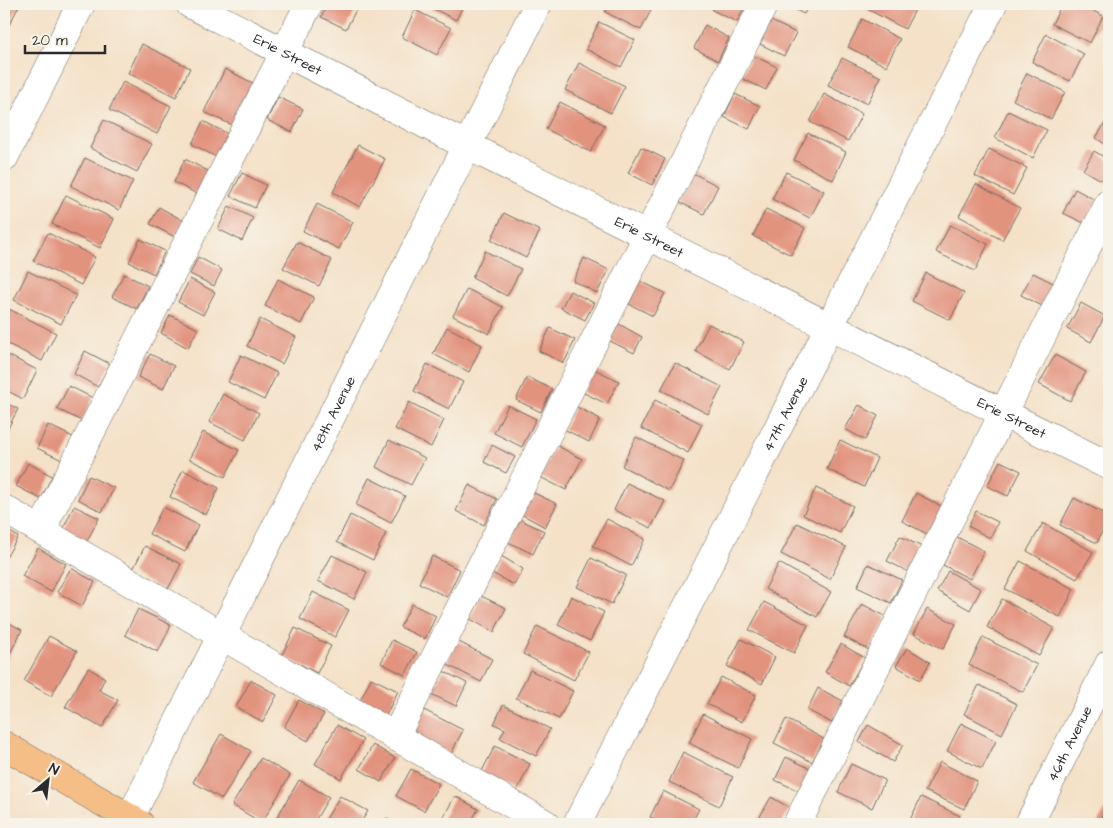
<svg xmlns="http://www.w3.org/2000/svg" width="1113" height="828" viewBox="0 0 1113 828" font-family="'Architects Daughter',sans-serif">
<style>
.building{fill:#e2937e}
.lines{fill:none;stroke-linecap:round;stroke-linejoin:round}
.minor-casing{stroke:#716b62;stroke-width:29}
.major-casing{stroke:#716b62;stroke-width:29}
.minor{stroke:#fff;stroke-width:28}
.major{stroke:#f6be87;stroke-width:28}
.labels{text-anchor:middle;stroke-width:4;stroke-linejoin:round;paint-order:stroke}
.street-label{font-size:14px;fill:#2b2b2b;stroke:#f7f3e8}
</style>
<rect width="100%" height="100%" fill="#f7f3e8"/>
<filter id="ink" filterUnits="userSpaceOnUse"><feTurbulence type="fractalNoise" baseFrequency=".02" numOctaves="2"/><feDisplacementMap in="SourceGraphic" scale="10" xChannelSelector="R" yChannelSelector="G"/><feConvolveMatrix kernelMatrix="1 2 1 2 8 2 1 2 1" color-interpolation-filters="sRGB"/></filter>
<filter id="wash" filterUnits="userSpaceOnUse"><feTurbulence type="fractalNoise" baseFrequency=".0096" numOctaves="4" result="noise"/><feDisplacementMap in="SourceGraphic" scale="20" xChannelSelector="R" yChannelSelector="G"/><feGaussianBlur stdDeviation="1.12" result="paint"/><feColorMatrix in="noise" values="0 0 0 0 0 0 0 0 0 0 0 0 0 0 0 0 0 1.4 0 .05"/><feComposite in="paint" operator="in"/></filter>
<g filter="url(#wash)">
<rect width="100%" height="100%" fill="#f4e1c7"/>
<g id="blocks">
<!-- building -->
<g class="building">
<polygon points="4,4 20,4 7,29 4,27"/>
<polygon points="328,4 353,4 358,6 346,29 321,17"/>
<polygon points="424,4 464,4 456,20"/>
<polygon points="609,4 654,4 641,30 605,12"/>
<polygon points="715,4 746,4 737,22 712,10"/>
<polygon points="783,4 809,4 804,14"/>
<polygon points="870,4 918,4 905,29 867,9"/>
<polygon points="1062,4 1080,4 1103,16 1090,43 1052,24"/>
<polygon points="415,10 451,28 437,55 402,37"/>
<polygon points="862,19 900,39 886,66 848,47"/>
<polygon points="771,21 796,33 784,56 760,44"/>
<polygon points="599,22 635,40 621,67 586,49"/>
<polygon points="705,25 729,38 718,61 694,48"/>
<polygon points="1046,34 1084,54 1070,81 1032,62"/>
<polygon points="142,44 190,68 176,97 128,73"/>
<polygon points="752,55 777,67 766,90 741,78"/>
<polygon points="842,58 881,77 867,104 828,85"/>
<polygon points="579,63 625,86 611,113 565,90"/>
<polygon points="225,69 253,83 232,125 204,112"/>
<polygon points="1027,73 1065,92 1051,119 1013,100"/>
<polygon points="123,82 171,106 157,134 109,110"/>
<polygon points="735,94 760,106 749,129 724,117"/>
<polygon points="824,94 862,114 848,141 810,122"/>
<polygon points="278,97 303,109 292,132 267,120"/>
<polygon points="560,102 605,125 591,152 546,129"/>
<polygon points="1008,111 1047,130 1033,158 995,138"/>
<polygon points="1109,116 1109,147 1096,138"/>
<polygon points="104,120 152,144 137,172 90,148"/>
<polygon points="203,121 228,134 216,157 192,144"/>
<polygon points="808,133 846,152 833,180 794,160"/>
<polygon points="358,145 385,159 360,207 333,192"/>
<polygon points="641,147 665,159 652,185 628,173"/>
<polygon points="989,149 1027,168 1013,195 975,176"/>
<polygon points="1094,151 1109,160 1109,179 1107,183 1083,170"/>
<polygon points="85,158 133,181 119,210 71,186"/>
<polygon points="185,159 210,172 199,195 174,182"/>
<polygon points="786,172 824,191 810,218 772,199"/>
<polygon points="242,173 266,185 255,208 230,196"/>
<polygon points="693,173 718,186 704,214 679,202"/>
<polygon points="976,184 1020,208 1002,240 959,216"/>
<polygon points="1075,189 1097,201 1086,224 1063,213"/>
<polygon points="66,195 114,219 100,248 52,224"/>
<polygon points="317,204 353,222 339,249 303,231"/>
<polygon points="229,206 253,218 242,241 218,229"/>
<polygon points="159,207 184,221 175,237 150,224"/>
<polygon points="766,209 805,228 791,255 753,236"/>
<polygon points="504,213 540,231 526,258 491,240"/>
<polygon points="950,225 988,244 975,271 936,252"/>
<polygon points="48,233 95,257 81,285 33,261"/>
<polygon points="140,239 165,251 154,274 129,262"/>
<polygon points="297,242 332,260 319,286 283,268"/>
<polygon points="485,251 521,269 507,296 472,278"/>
<polygon points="198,257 222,270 214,286 190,274"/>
<polygon points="584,258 609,270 597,293 573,281"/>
<polygon points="28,271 76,295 61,324 14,300"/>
<polygon points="926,273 964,293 950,320 912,301"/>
<polygon points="1033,273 1055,284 1044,307 1021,295"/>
<polygon points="124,274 148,286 137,309 112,297"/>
<polygon points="190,279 215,292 203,315 178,302"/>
<polygon points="278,279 314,297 301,324 265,306"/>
<polygon points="640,281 665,293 653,316 629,304"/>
<polygon points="467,289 503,307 489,334 453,316"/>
<polygon points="570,291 594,303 585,320 561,308"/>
<polygon points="1081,303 1105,316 1091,342 1067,329"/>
<polygon points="9,309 56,333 42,361 4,342 4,318"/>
<polygon points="170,315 198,329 188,348 161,333"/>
<polygon points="260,319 296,337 282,364 247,346"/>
<polygon points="619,324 642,337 634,353 610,341"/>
<polygon points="709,324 744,342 730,369 695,351"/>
<polygon points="447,327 482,345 469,372 433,354"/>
<polygon points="550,328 575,340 564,363 539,351"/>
<polygon points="85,351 110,364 98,387 74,374"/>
<polygon points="4,353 37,370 23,399 4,389"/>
<polygon points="150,354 174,366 163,389 138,377"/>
<polygon points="241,355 277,373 264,400 228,382"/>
<polygon points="1055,355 1086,372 1070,401 1039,384"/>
<polygon points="675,363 722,387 708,414 661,390"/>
<polygon points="427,364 463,382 449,409 414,391"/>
<polygon points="594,369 619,381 607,404 582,392"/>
<polygon points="527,377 552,389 541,412 516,400"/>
<polygon points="69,386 93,398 82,421 57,409"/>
<polygon points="223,394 259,413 245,440 209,422"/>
<polygon points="655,400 702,424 688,453 641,428"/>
<polygon points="4,402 18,409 4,436"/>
<polygon points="409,402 444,420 431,447 395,429"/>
<polygon points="508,405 536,419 522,447 494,433"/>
<polygon points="859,405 878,416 865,440 845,429"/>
<polygon points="575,406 600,419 589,442 564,429"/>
<polygon points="48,425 73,437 62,460 37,448"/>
<polygon points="203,432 239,450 225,477 189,459"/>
<polygon points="636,437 684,461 669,491 622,466"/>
<polygon points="389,440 425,458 411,485 376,467"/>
<polygon points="840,440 877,458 864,487 827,469"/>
<polygon points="492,445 515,457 506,473 484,462"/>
<polygon points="556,445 582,459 566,490 540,477"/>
<polygon points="1000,461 1021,471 1008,496 987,486"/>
<polygon points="28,463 52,476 41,499 16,486"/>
<polygon points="183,470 219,488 206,515 170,497"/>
<polygon points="89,476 114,488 102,512 78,499"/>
<polygon points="369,478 405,496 391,523 356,505"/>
<polygon points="627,483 665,501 651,528 614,510"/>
<polygon points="469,485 497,499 484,525 456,511"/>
<polygon points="816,488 853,506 840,533 803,515"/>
<polygon points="532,492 557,504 545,527 521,514"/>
<polygon points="916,493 943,507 929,535 902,521"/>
<polygon points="1074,498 1109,516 1097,543 1060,525"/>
<polygon points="74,506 99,518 87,541 63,529"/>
<polygon points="163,507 198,525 185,552 149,534"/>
<polygon points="976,511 998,522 990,538 968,526"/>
<polygon points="350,515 386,533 373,560 337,542"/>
<polygon points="519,519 544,531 533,554 508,542"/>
<polygon points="607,519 645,539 631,566 593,546"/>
<polygon points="797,523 846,547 830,579 781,554"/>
<polygon points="1043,523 1093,552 1077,579 1027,551"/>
<polygon points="4,528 18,537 4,561"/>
<polygon points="900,536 922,547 909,572 887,561"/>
<polygon points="957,537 984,551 970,579 943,565"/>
<polygon points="145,546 181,564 167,591 131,573"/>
<polygon points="38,548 66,564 51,592 22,576"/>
<polygon points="332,555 367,572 354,599 318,581"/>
<polygon points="432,556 460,570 447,597 419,583"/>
<polygon points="501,556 523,569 514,585 492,573"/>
<polygon points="591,558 626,575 612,604 577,587"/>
<polygon points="1020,561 1074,589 1060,617 1005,589"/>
<polygon points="779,563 831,592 817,617 765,589"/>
<polygon points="868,564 902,580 891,603 857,587"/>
<polygon points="71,568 95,582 82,606 57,592"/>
<polygon points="948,571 981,589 970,610 937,591"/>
<polygon points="313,592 349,610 335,637 300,619"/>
<polygon points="481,596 506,608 494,632 470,619"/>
<polygon points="571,596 604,612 590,641 558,625"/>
<polygon points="1002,599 1054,628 1039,656 987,627"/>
<polygon points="764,602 808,625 794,653 749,630"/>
<polygon points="412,604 436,616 425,639 400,627"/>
<polygon points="862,604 887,617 869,650 844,637"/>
<polygon points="138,609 171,625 158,652 125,635"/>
<polygon points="927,609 956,624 943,649 914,634"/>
<polygon points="4,620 22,630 4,665"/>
<polygon points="537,626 589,652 574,680 523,654"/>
<polygon points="295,628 331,646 317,673 282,655"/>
<polygon points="49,636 77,651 51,696 24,681"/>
<polygon points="983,637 1037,665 1023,692 969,665"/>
<polygon points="741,639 775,657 762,684 727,666"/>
<polygon points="392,640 417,652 405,675 381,663"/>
<polygon points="457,641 492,659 481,682 446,664"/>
<polygon points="841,644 865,658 849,686 825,672"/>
<polygon points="907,648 930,662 920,680 896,666"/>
<polygon points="88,668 105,678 99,690 118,700 102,728 65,707"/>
<polygon points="530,670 573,691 559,719 516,698"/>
<polygon points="443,671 467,683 456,706 431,694"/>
<polygon points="721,677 756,695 742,722 707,704"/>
<polygon points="371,678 398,691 385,717 359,703"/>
<polygon points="251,680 277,695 263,722 236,707"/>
<polygon points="979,685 1017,704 1002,734 964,714"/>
<polygon points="818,688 843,701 832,723 807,710"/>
<polygon points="299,700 324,714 308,741 284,727"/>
<polygon points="503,705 550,729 536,756 500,738 505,729 494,724"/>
<polygon points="424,710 463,730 451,754 412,734"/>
<polygon points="703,714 752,739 738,768 689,743"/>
<polygon points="786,719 824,739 812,762 774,743"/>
<polygon points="961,723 996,741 982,769 947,751"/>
<polygon points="337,725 363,740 341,779 315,764"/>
<polygon points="868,725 903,745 893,762 859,742"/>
<polygon points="221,734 251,751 222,799 193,782"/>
<polygon points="373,745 395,758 381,782 359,769"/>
<polygon points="495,746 530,764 517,791 481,773"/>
<polygon points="683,752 733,777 719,806 669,782"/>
<polygon points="786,757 811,769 801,792 775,780"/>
<polygon points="261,758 290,775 262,823 232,805"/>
<polygon points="940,762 977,781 964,809 925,791"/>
<polygon points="851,764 885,780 872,808 838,792"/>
<polygon points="411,769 439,784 424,811 396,796"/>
<polygon points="299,780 329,797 313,824 273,824"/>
<polygon points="663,791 699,809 691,824 663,824 650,817"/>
<polygon points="340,796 368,811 360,824 323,824"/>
<polygon points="455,796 478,809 470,824 453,824 443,818"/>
<polygon points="771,797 790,808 781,824 767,824 758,820"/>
<polygon points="921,797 960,816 956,824 908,824"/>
<polygon points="1109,803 1109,824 1097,824"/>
<polygon points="386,818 397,824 383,824"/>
</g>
</g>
</g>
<g filter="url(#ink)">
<use href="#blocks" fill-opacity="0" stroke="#716b62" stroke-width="1"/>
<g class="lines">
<defs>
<g id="minor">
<path id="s1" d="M190,4L466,145L1109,466"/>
<polyline points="4,158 81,4"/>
<polyline points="4,509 546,824"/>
<polyline points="41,530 309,4"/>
<polyline points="395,737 764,4"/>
<path id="s2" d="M127,824L538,4"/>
<path id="s3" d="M577,824L993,4"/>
<polyline points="797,824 1109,203"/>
<path id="s4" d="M1029,824L1109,664"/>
</g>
<polyline id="major" points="4,745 140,824"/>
</defs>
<!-- minor casing -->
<use href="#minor" class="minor-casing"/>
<!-- major casing -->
<use href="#major" class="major-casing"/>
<!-- minor -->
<use href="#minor" class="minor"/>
<!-- major -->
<use href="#major" class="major"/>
</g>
</g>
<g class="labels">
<!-- street labels -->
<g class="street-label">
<text dy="5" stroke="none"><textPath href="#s1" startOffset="110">Erie Street</textPath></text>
<text dy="5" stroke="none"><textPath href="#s1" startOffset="515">Erie Street</textPath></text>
<text dy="5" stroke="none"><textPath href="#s2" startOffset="459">48th Avenue</textPath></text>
<text dy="5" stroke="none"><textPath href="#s3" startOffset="460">47th Avenue</textPath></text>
<text dy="5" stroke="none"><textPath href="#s1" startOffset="920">Erie Street</textPath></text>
<text dy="5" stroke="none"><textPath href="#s4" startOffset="90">46th Avenue</textPath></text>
</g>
</g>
<!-- margin -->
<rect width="1113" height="828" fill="none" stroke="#f7f3e8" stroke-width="20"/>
<!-- north arrow -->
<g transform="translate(48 780) rotate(28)" stroke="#f7f3e8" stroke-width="4" paint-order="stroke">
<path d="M0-4L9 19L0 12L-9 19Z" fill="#2b2b2b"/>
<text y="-8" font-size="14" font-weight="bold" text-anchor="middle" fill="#2b2b2b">N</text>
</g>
<!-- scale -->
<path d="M25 45v8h80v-8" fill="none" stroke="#2b2b2b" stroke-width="2.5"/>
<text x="32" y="45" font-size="15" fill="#2b2b2b" stroke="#f7f3e8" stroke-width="4" paint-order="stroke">20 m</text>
</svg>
